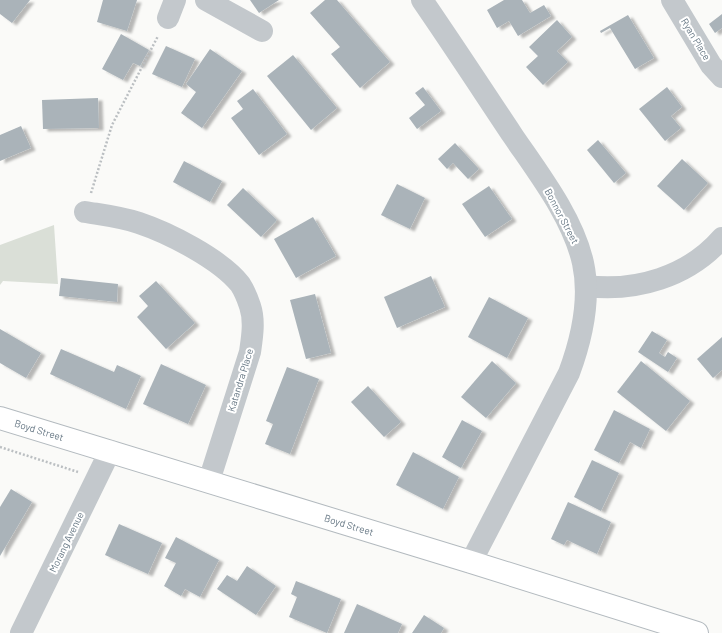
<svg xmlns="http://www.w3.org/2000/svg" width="722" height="633" viewBox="0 0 722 633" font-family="Barlow,sans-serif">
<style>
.green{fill:#dadfd7}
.building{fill:#aab3b9;filter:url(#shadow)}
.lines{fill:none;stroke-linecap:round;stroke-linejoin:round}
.secondary-casing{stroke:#b3babf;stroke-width:24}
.path{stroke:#bbbfc2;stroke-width:2.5;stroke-dasharray:2 2;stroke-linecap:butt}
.minor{stroke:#c3c8cc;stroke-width:22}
.tertiary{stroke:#c3c8cc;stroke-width:22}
.secondary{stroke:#fff;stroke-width:22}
.labels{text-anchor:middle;stroke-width:4;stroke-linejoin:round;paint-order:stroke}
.street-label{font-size:10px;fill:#657683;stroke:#fff}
</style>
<defs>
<filter id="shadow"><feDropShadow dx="4.5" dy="2.5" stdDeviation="1" flood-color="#0004"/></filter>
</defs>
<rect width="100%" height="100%" fill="#fafaf8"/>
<!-- green -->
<polygon class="green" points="54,225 58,284 3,281 0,285 0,245"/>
<!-- building -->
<g class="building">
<polygon points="0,0 30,0 12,23 0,14"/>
<polygon points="103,0 137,0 127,31 97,22"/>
<polygon points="250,0 279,0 259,13"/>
<polygon points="325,0 337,0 390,62 360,88 331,54 340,47 310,13"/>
<polygon points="504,0 522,0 530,13 544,5 551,16 518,36 509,21 497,28 487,10"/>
<polygon points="722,14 722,28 715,33 709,24"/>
<polygon points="628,15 654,58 635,69 610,28 601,33 600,31"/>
<polygon points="557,20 572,37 557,51 568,62 543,85 526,67 538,56 529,47"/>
<polygon points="121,34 149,50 140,66 133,63 123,80 102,69"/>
<polygon points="166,46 195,59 182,87 152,74"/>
<polygon points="210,49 242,71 202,128 181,113 196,92 186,84"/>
<polygon points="293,55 337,108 311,130 267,76"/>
<polygon points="423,87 441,111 417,129 409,118 425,105 415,93"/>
<polygon points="667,87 682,107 671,116 681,128 665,141 639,109"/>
<polygon points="253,89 287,134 259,155 231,118 243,109 237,101"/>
<polygon points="98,98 99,128 43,129 42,100"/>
<polygon points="21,126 31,148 0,161 0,135"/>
<polygon points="598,140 626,173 614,183 587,150"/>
<polygon points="455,143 479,169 468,179 453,163 447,169 438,159"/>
<polygon points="682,159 708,183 684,210 657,186"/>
<polygon points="184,161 222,181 210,202 173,182"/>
<polygon points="397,184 425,198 410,229 381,215"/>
<polygon points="489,186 512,219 485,237 462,204"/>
<polygon points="243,188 277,220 261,237 227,205"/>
<polygon points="313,217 336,256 296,278 274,239"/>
<polygon points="431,276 445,307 397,328 384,297"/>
<polygon points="61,278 118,284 117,302 59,296"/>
<polygon points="156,281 195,323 166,349 137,317 148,306 139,296"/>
<polygon points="315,294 331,353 306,359 290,300"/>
<polygon points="489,297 528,318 507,358 468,337"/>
<polygon points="0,329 41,353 26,378 0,363"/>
<polygon points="652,331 667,340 659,353 665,357 668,352 677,358 668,372 638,352"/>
<polygon points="722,337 722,370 713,378 697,359"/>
<polygon points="61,349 114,372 117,365 141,376 126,409 50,374"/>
<polygon points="492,361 516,383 486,418 461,397"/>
<polygon points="641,361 690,401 666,431 617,392"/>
<polygon points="161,364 206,385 188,424 143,404"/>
<polygon points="287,367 319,379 290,454 265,444 273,424 266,421"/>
<polygon points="368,386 401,422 384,437 351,402"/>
<polygon points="614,410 650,429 641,448 630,442 619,463 594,450"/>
<polygon points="462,420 482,431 461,468 442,457"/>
<polygon points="413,452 459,477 443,509 396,485"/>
<polygon points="592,460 619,473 601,511 574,497"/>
<polygon points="11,489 32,502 0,556 0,507"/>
<polygon points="568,502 611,522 597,554 567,540 564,545 551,539"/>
<polygon points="119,524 162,543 148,574 105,555"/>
<polygon points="176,537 219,560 200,597 185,589 181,596 164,586 176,563 165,558"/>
<polygon points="247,566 276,586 256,615 217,589 227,575 237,581"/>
<polygon points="296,581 341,599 327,633 289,617 297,597 291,594"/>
<polygon points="357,604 402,624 398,633 344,633"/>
<polygon points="424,615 444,628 441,633 412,633"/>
</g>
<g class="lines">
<defs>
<g id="secondary">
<path id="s1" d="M0,418L471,562L697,633"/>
</g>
</defs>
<!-- secondary casing -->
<use href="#secondary" class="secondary-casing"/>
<!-- path -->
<g class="path">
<polyline points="91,193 112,125 158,36"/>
<polyline points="0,447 78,472"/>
</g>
<!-- minor -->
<g class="minor">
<polyline points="206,0 262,31"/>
<polyline points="672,0 711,65 722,77"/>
<polyline points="168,18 175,0"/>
<path d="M85,212C103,215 121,217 139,223C169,233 220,259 240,284C244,290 248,300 250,306C255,321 252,338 250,352L209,481"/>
<path d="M586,286C636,292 688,277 722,238"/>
<polyline points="21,633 110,451"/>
</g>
<!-- tertiary -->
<path class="tertiary" d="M422,0C453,45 483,91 513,136C539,174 573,218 583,263C591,300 582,338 569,373L471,562"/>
<!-- secondary -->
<use href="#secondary" class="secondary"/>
</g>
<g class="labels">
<!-- street labels -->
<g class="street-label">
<text transform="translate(696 39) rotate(59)" y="4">Ryan Place</text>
<text transform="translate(562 216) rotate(62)" y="4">Bonnor Street</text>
<text transform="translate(240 380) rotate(-73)" y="4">Katandra Place</text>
<text dy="4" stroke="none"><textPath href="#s1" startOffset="41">Boyd Street</textPath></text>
<text dy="4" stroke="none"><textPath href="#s1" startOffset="365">Boyd Street</textPath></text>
<text transform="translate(66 542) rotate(-64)" y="4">Morang Avenue</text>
</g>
</g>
</svg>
